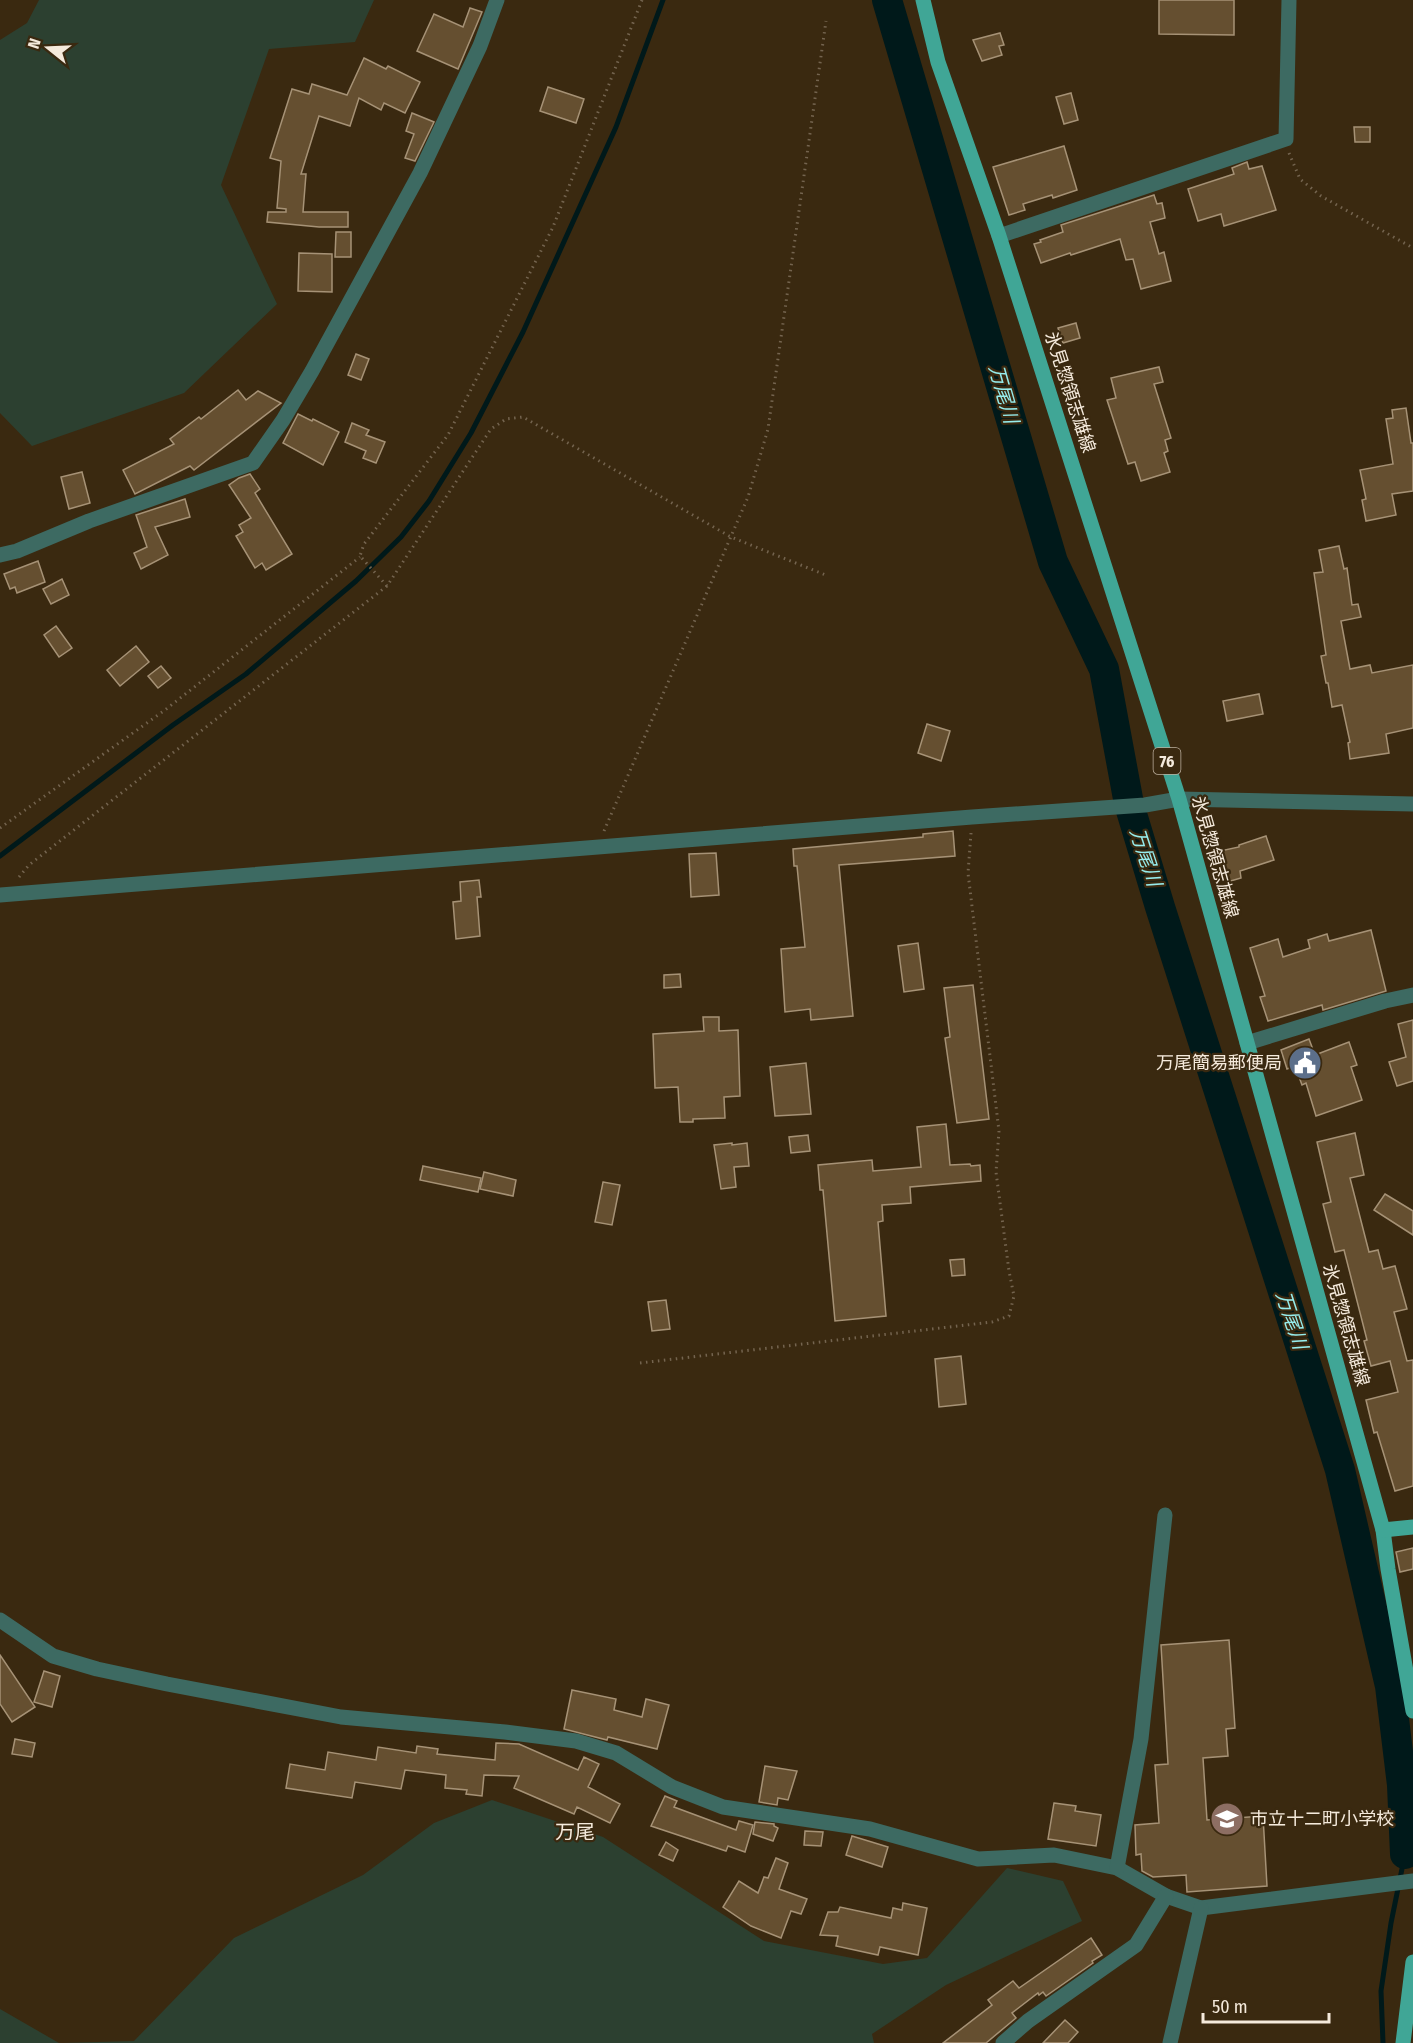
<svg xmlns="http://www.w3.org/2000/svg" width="1413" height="2043" viewBox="0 0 1413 2043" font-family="'Fira Sans Condensed','Noto Sans JP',sans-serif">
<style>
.green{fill:#2c4030}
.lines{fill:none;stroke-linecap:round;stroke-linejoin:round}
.stream{stroke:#00191a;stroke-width:5}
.river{stroke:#00191a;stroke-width:30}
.building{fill:#654f30;stroke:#a69276;stroke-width:1.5}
.path{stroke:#74644f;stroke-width:3;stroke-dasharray:1.5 4.5;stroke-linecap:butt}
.minor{stroke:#3d6a62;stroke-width:15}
.tertiary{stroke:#3d6a62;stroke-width:15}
.primary{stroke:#40a696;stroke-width:15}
.labels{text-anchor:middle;stroke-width:4.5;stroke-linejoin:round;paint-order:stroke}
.shield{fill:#3a2910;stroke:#bdb09f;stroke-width:1.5}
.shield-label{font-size:16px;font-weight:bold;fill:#f5eadc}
.street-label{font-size:18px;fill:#f5eadc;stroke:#3a2910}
.poi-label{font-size:18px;fill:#f5eadc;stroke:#3a2910;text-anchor:end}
.water-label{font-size:20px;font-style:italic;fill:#96eded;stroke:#3a2910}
.neighbourhood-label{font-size:20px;fill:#f5eadc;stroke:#3a2910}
</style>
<rect width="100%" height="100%" fill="#3a2910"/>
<!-- green -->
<g class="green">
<polygon points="39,0 374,0 355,42 269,49 221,185 277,304 184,393 32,446 0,413 0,40 27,23"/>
<polygon points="492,1800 603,1837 764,1941 883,1964 927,1958 1007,1868 1063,1881 1082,1921 946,1985 872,2034 874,2043 62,2043 134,2041 234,1938 363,1875 434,1823"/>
<polygon points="0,2009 59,2043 0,2043"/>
</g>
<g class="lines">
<!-- stream -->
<g class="stream">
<polyline points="0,856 173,725 246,674 356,581 401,537 429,501 471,433 523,332 616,127 663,0"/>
<polyline points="1383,2043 1381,1991 1391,1923 1405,1854"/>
</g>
<!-- river -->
<polyline class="river" points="887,0 1053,562 1104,669 1129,804 1160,907 1340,1470 1390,1686 1402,1785 1405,1854"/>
</g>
<!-- building -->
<g class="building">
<polygon points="1159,0 1234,0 1234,35 1159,34"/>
<polygon points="470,8 482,12 458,69 417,51 434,14 463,27"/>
<polygon points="1000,33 1004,45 999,46 1002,55 982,61 973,40"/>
<polygon points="364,58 386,69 388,66 420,82 405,113 384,103 381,110 359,98 350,126 319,116 301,174 306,174 303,212 348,212 348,227 319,227 267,222 268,212 286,212 286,209 277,208 281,161 270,158 292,89 309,94 312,84 347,95"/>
<polygon points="548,87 584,99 576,123 540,111"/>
<polygon points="1071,93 1078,120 1064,124 1056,97"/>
<polygon points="412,113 434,122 415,161 405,158 414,134 406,131"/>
<polygon points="1354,127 1370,127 1370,142 1355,142"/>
<polygon points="1064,146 1077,190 1053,198 1052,195 1023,204 1025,210 1009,215 993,167"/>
<polygon points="1247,162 1249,169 1262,166 1276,210 1224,226 1221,214 1198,221 1188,189 1234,174 1232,168"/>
<polygon points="1154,195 1157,204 1162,203 1165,218 1150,222 1159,254 1164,252 1171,281 1141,289 1133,259 1126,260 1120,239 1071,255 1070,253 1041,263 1034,244 1041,242 1040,240 1063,232 1061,225"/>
<polygon points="336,232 351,232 351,257 335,257"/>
<polygon points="299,253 332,254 332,292 298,291"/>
<polygon points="1076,323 1080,338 1063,343 1058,328"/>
<polygon points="356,354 369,359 361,380 348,375"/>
<polygon points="1159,367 1163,382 1154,384 1171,438 1165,440 1168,451 1164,453 1170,472 1141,481 1135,462 1128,464 1107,400 1116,398 1111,378"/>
<polygon points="238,390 246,400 258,391 281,403 194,470 190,466 135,494 123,470 174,444 170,439 199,417 201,419"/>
<polygon points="1406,408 1411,443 1413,443 1413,491 1392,494 1396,515 1366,521 1362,500 1366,499 1360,470 1393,464 1386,419 1393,418 1392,410"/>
<polygon points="298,414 312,421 313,419 339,432 323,465 283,443"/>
<polygon points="352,423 369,430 366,435 385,442 376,463 363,458 366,451 345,442"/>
<polygon points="82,472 90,503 69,509 61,477"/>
<polygon points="250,474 260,489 255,493 292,554 266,570 262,563 255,568 236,536 243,532 239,525 251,518 229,485 239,478"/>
<polygon points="185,499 190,517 155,527 168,555 141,569 134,553 147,547 136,515"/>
<polygon points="1339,546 1344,569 1347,568 1352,605 1358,604 1361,617 1341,621 1350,669 1370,665 1372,673 1413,665 1413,728 1386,734 1389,753 1350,759 1348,743 1350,742 1342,705 1332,707 1328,683 1326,683 1321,656 1326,655 1314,573 1323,572 1319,550"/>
<polygon points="38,561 45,582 17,593 15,587 10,589 4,574"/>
<polygon points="62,579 69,595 51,604 43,589"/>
<polygon points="56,626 72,648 59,657 44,635"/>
<polygon points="136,646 149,662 120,686 107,670"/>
<polygon points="161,666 171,678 158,688 148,676"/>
<polygon points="1259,694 1263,714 1227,721 1223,701"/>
<polygon points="927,724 950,731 941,761 918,753"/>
<polygon points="953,831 955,856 839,865 853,1016 811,1020 810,1009 785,1012 781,949 805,947 797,866 794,866 793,849 923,837 923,834"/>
<polygon points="1266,836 1274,860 1240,871 1241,878 1227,882 1220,851 1239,847 1239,845"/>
<polygon points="716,853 719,895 691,897 689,854"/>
<polygon points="479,880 481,897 477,897 480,936 456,939 453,902 461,901 460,882"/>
<polygon points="1371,930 1386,991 1323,1010 1322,1005 1268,1021 1260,997 1265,996 1250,948 1278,939 1283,957 1310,948 1308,940 1327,934 1329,941"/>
<polygon points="918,943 924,989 904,992 898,946"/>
<polygon points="680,974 681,987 664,988 664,975"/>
<polygon points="973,985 989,1119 957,1123 945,1038 950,1037 944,988"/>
<polygon points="703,1017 719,1017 719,1031 738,1030 740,1096 724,1097 725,1118 693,1119 693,1122 680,1122 678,1087 655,1088 653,1034 704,1031"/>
<polygon points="1413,1020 1413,1081 1397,1086 1389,1062 1406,1057 1398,1024"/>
<polygon points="1309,1039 1315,1055 1349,1042 1357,1065 1351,1067 1362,1100 1316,1116 1306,1083 1302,1085 1295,1066 1287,1069 1281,1050"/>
<polygon points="806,1063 811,1114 775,1116 770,1067"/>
<polygon points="946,1124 950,1165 970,1164 971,1166 980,1165 981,1181 910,1187 911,1203 882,1205 883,1221 878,1222 886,1316 835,1321 823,1190 820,1190 818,1165 872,1160 873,1171 921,1167 917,1127"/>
<polygon points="1355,1133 1364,1175 1350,1178 1369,1252 1378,1250 1383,1269 1395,1266 1407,1309 1394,1312 1407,1361 1413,1360 1413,1486 1395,1491 1377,1432 1374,1433 1366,1400 1398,1392 1390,1361 1371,1366 1364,1341 1367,1340 1344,1250 1335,1252 1323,1204 1331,1202 1317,1142"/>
<polygon points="808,1135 810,1151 791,1153 789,1137"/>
<polygon points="732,1143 732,1145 747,1143 749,1166 734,1167 736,1187 721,1189 714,1145"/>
<polygon points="423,1166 481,1178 478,1192 420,1180"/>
<polygon points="484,1172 516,1180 513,1196 480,1189"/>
<polygon points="603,1182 620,1185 612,1225 595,1222"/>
<polygon points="1385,1194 1413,1211 1413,1235 1374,1210"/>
<polygon points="964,1259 965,1275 952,1276 950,1260"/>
<polygon points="666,1300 670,1329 652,1331 648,1302"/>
<polygon points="961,1356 966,1404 939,1407 935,1359"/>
<polygon points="1413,1548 1413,1569 1400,1572 1396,1552"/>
<polygon points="1229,1640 1235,1728 1226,1729 1228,1756 1203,1758 1207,1820 1263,1816 1267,1886 1187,1892 1186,1875 1153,1877 1142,1871 1141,1854 1136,1855 1135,1825 1159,1823 1155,1765 1168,1764 1161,1645"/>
<polygon points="0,1655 35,1707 12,1722 0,1704"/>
<polygon points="44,1671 60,1676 52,1707 34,1702"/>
<polygon points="572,1690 616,1699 614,1710 642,1717 646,1699 669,1705 657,1749 608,1737 607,1740 564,1729"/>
<polygon points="15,1739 35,1743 32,1757 12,1754"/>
<polygon points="496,1743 519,1744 578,1770 584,1757 599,1764 588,1787 620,1804 610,1823 577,1807 574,1814 514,1788 519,1776 484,1775 482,1796 466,1794 467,1790 445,1788 446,1775 405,1770 401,1789 355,1782 352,1798 286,1788 290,1764 325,1770 328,1752 376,1760 378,1747 416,1753 417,1746 438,1749 437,1754 495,1760"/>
<polygon points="765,1766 797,1771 788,1800 778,1798 777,1805 759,1802"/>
<polygon points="665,1796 677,1801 674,1807 736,1830 739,1821 753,1825 745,1852 728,1846 726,1851 651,1826"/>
<polygon points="1054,1803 1076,1806 1075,1811 1101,1815 1096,1846 1048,1839"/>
<polygon points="755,1822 774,1824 774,1826 778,1828 773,1841 753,1834"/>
<polygon points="805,1831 823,1832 821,1846 804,1845"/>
<polygon points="852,1836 888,1847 882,1867 846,1855"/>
<polygon points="666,1842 678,1850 673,1861 659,1855"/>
<polygon points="776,1858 788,1863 779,1889 807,1899 801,1914 791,1911 781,1938 751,1926 723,1907 739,1881 758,1893 764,1877 768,1878"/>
<polygon points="903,1903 927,1908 918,1955 880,1947 878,1955 836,1946 838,1936 820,1935 828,1912 838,1912 840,1907 891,1918 893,1908 902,1910"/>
<polygon points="1091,1938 1102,1955 1092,1961 1093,1963 1046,1996 1043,1992 1039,1995 1038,1993 1012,2013 1016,2018 986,2043 943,2043 992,2005 988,2000 1013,1981 1019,1988"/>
<polygon points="1065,2020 1078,2032 1068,2043 1043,2043"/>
</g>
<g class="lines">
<!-- path -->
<g class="path">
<polyline points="1289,153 1300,179 1321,196 1413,248"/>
<polyline points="387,586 360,556 364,544 448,435 553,227 642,0"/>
<polyline points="0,828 165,710 360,557"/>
<polyline points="604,831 748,497 768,429 826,21"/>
<polyline points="19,877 29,865 387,586 491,429 506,419 523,417 731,537 828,576"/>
<polyline points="640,1363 992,1322 1009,1316 1014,1296 1009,1271 996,1172 999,1131 968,873 971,833"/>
</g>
<!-- minor -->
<g class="minor">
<polyline points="999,236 1286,139 1289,0"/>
<polyline points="0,555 17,551 89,521 253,463 283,420 312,371 420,173 480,46 497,0"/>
<polyline points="1247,1043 1385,1001 1413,995"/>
<polyline points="0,1620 53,1656 97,1669 167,1684 341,1717 505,1732 576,1741 616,1753 672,1787 723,1807 870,1829 978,1859 1054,1855 1117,1868 1166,1896 1201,1908 1413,1881"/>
<polyline points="1117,1868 1141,1739 1165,1515"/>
<polyline points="1003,2043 1028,2021 1136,1945 1166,1896"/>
<polyline points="1170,2043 1201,1908"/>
</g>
<!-- tertiary -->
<polyline class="tertiary" points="0,895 972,817 1145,805 1179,799 1413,804"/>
<!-- primary -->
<g class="primary">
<polyline points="923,0 938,62 999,236 1179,799 1383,1530 1388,1569 1413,1711"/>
<polyline points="1383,1530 1413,1527"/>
<polyline points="1403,2043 1413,1962"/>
</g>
</g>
<!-- icons -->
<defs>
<symbol id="civic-disc" viewBox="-11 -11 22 22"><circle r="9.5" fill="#5c6f8a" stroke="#3a2910"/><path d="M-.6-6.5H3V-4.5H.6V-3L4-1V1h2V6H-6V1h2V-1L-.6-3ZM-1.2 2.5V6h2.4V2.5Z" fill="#fff"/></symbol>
<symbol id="school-disc" viewBox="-11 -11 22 22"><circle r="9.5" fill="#8d6e63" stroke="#3a2910"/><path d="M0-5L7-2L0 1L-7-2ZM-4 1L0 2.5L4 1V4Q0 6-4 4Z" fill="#fff"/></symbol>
</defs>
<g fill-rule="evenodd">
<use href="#civic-disc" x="1286" y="1044" width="38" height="38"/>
<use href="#school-disc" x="1208" y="1800" width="38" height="38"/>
</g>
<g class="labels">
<!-- shield labels -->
<rect class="shield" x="1153.5" y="748" width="27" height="26" rx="4.5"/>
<g class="shield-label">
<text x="1167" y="767">76</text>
</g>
<!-- street labels -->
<g class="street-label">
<text transform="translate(1070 392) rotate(72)" y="6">氷見惣領志雄線</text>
<text transform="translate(1215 857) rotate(74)" y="6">氷見惣領志雄線</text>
<text transform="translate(1346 1325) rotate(74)" y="6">氷見惣領志雄線</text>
</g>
<!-- poi labels -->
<g class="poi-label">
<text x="1282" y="1069">万尾簡易郵便局</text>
<text x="1250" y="1825" text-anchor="start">市立十二町小学校</text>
</g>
<!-- water labels -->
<g class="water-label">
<text transform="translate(1004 394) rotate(74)" y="7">万尾川</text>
<text transform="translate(1146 857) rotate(72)" y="7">万尾川</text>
<text transform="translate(1292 1320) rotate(72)" y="7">万尾川</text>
</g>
<!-- neighbourhood labels -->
<g class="neighbourhood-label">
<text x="575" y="1839">万尾</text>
</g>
</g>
<!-- north arrow -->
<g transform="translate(48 48) rotate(288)" stroke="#3a2910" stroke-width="4.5" paint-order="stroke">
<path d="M0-4.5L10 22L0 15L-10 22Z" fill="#f5eadc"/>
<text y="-9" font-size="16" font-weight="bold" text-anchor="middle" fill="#f5eadc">N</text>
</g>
<!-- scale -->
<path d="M1203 2013v9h126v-9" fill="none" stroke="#f5eadc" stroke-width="3"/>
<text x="1212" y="2013" font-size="18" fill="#f5eadc" stroke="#3a2910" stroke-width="4.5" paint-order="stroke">50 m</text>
</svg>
